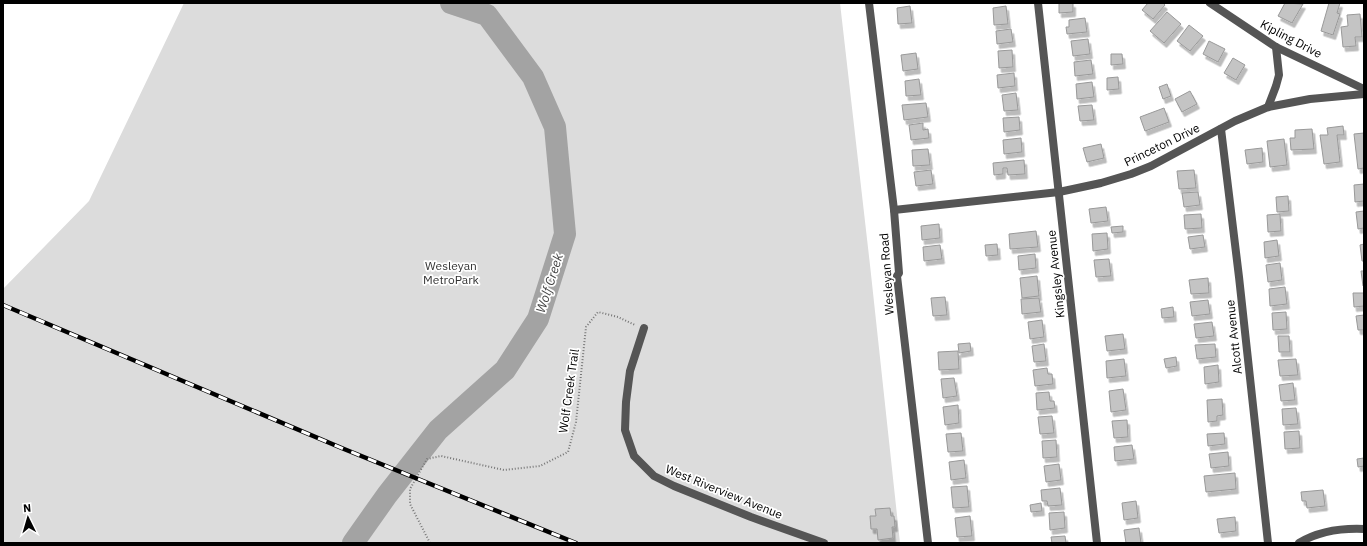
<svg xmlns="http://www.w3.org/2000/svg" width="1367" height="546" viewBox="0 0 1367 546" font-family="'IBM Plex Sans',sans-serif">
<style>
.green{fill:#dcdcdc}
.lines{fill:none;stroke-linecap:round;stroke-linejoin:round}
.river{stroke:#a3a3a3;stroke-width:22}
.building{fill:#c4c4c4;stroke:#999;filter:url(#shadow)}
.path{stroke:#777;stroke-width:2;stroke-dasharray:1 2;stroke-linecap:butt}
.minor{stroke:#555;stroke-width:8}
.rail-casing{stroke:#000;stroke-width:4.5}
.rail{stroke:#fff;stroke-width:3;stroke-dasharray:9;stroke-linecap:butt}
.labels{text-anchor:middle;stroke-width:3.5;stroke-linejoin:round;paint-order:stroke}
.street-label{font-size:12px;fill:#000;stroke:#fff}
.park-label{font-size:12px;fill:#333;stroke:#fff}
.water-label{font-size:13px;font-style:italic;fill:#444;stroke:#fff}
</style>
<defs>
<filter id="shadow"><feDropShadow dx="2.5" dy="4.5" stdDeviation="0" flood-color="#0004"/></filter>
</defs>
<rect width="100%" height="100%" fill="#fff"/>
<!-- green -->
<polygon class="green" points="184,3 840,3 870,265 900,543 3,543 3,289 89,201"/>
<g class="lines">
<!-- river -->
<polyline class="river" points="353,543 387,495 438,430 505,370 538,319 565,234 555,127 533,77 487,15 451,3"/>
</g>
<!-- building -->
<g class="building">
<polygon points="1059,3 1073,3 1073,12 1059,13"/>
<polygon points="1148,3 1163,3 1165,5 1153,19 1142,10"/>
<polygon points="1285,3 1303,4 1292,23 1278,16"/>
<polygon points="1329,3 1340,3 1337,13 1340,14 1333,35 1321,31"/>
<polygon points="910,6 912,23 898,24 897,8"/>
<polygon points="1006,6 1008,24 994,25 993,8"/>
<polygon points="1167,12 1181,24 1164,43 1150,31"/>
<polygon points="1360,14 1362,37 1355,37 1356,46 1343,47 1341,27 1348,26 1347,15"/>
<polygon points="1085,18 1087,32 1067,34 1066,27 1069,27 1069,20"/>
<polygon points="1189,25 1203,36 1190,51 1177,41"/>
<polygon points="1011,29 1013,42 997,44 996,31"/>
<polygon points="1088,39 1090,54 1073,56 1071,41"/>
<polygon points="1209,41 1225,49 1218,62 1203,54"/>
<polygon points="1012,50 1013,67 999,68 998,51"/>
<polygon points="916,53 918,69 903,71 901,55"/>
<polygon points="1111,54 1122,54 1123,64 1111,65"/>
<polygon points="1233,58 1245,65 1236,80 1224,73"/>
<polygon points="1091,60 1093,74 1075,76 1074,62"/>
<polygon points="1014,73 1015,86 998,88 997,75"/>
<polygon points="1118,77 1119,89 1107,90 1107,78"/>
<polygon points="919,79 921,95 906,96 905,81"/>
<polygon points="1092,82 1094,97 1077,99 1076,84"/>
<polygon points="1167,84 1171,96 1163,99 1159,87"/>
<polygon points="1190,91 1197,104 1182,112 1175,99"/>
<polygon points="1016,93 1018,110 1004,111 1002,95"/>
<polygon points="926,103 928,117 904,120 902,105"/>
<polygon points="1092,105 1094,120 1080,121 1078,106"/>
<polygon points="1164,108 1169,122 1145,131 1140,117"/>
<polygon points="1019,117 1020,130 1004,132 1003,118"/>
<polygon points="923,123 923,130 928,129 929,138 911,140 909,125"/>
<polygon points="1343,126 1344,135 1337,135 1340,162 1324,164 1320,135 1328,135 1327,128"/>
<polygon points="1312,129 1314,149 1291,150 1290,138 1295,138 1295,130"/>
<polygon points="1364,133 1364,168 1358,169 1354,134"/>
<polygon points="1021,138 1022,152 1004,154 1003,140"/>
<polygon points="1284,139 1287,165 1270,167 1267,141"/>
<polygon points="1101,144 1104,158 1087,162 1083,148"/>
<polygon points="1262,148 1263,162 1247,164 1245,150"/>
<polygon points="928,149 930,165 913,166 912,150"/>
<polygon points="1024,160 1025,174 1008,175 1007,168 1003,168 1003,174 994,175 993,163"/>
<polygon points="931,170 933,184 916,186 914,172"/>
<polygon points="1194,170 1196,188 1179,189 1177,171"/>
<polygon points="1364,184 1364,201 1355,202 1354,185"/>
<polygon points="1198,192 1200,205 1184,207 1182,193"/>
<polygon points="1288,196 1289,211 1277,212 1276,197"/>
<polygon points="1106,207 1108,221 1091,223 1089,209"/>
<polygon points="1364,211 1364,228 1358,229 1356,212"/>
<polygon points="1201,214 1202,228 1185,229 1184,215"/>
<polygon points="1280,214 1281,231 1268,232 1267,215"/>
<polygon points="939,224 940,238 922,240 921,226"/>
<polygon points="1123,226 1123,232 1112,233 1111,227"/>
<polygon points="1036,231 1038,247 1010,249 1009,234"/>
<polygon points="1107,233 1108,249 1093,251 1092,234"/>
<polygon points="1203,235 1205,247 1190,249 1188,237"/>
<polygon points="1277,240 1279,256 1265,258 1264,242"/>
<polygon points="997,244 998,255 986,256 985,245"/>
<polygon points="1364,244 1364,261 1362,261 1360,245"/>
<polygon points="940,245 942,259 924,261 923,247"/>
<polygon points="1035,254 1036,268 1019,270 1018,256"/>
<polygon points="1109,259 1111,276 1096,277 1094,260"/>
<polygon points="1280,263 1282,280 1268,282 1266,265"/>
<polygon points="1361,271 1364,271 1364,286 1363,286"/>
<polygon points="1037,276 1039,296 1022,298 1020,278"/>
<polygon points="1208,278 1209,293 1191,294 1189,280"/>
<polygon points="1285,287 1287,304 1270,306 1269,289"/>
<polygon points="1353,293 1364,293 1364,306 1354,307"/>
<polygon points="945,297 947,315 933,316 931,298"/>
<polygon points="1039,298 1041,312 1022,314 1021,299"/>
<polygon points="1208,300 1210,314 1192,316 1190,302"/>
<polygon points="1173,307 1174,317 1162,318 1161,309"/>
<polygon points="1286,312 1287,329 1273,330 1272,313"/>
<polygon points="1364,315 1364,330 1358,330 1356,316"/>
<polygon points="1042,320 1044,337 1030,339 1028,322"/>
<polygon points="1212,322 1214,336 1196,338 1194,324"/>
<polygon points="1123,334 1125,349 1107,351 1105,336"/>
<polygon points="1278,336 1289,336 1290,352 1279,352"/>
<polygon points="970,343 971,351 959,353 958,344"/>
<polygon points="1044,344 1046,361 1034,362 1032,346"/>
<polygon points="1215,344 1216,357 1197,359 1195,345"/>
<polygon points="958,351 959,369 939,370 938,352"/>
<polygon points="1176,357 1177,366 1166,368 1164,359"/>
<polygon points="1124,359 1126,376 1107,378 1106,361"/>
<polygon points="1296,359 1298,375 1280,376 1278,360"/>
<polygon points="1218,365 1219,382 1205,384 1204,367"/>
<polygon points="1047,368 1048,374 1052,374 1053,384 1035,386 1033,370"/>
<polygon points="954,378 957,396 943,398 941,379"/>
<polygon points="1293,383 1295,400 1281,401 1279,385"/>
<polygon points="1123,389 1126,410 1111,412 1109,391"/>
<polygon points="1049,392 1050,401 1054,401 1055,408 1037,410 1036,393"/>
<polygon points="1222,399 1223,415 1217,416 1217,421 1208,422 1207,400"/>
<polygon points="958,405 959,423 945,425 943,407"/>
<polygon points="1296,408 1298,424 1283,425 1282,409"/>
<polygon points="1052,416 1054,433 1040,434 1038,417"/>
<polygon points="1127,420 1128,437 1114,438 1112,421"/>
<polygon points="1299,431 1300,448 1285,449 1284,432"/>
<polygon points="961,433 963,451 948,452 946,434"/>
<polygon points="1224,433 1225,444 1208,446 1207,434"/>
<polygon points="1056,440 1057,457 1043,458 1042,441"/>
<polygon points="1132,445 1134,459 1115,461 1114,447"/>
<polygon points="1228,452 1229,466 1211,468 1209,454"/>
<polygon points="1364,458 1364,466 1358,467 1357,459"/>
<polygon points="964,460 966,478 951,480 949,462"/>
<polygon points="1059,464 1061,480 1046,482 1044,466"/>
<polygon points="1235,473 1236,489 1206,492 1204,476"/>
<polygon points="967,486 969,507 953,508 951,487"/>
<polygon points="1060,488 1062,505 1048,506 1047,501 1042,501 1041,490"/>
<polygon points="1323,490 1325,506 1307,508 1306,501 1302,501 1301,492"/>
<polygon points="1136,501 1138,518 1124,520 1122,503"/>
<polygon points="1041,503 1042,511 1031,512 1030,505"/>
<polygon points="890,508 891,516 894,516 895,527 892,527 893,538 878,540 877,529 871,529 870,516 876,516 875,509"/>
<polygon points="1064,512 1065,528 1050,530 1049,513"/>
<polygon points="970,516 972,536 957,537 955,518"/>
<polygon points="1235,517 1236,531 1219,533 1217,519"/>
<polygon points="1139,528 1141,543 1126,543 1124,530"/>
<polygon points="1065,536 1066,543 1052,543 1051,537"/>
</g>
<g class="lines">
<!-- path -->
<polyline class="path" points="430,543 410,504 410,489 427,459 441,456 504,470 540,466 568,452 576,422 586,327 598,312 618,317 635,325"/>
<!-- minor -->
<g class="minor">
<polyline points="869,3 894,210 899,273 897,276 928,543"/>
<polyline points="1038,3 1097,543"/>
<polyline points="1210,3 1276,47 1364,89"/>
<polyline points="1268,107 1276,86 1279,75 1276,47"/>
<polyline points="1221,129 1239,277 1268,543"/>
<polyline points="894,210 1059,192 1101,183 1131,174 1151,166 1235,121 1268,107 1310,99 1364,94"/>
<polyline points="644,328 630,371 626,402 625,430 634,456 654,476 674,486 751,517 824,543"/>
<path d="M1299,543C1319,531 1340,528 1364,529"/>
</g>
<defs>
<polyline id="rail" points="3,305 344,449 576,543"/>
</defs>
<!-- rail casing -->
<use href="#rail" class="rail-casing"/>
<!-- rail -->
<use href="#rail" class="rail"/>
</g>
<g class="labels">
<!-- street labels -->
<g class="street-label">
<text transform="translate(1291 39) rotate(28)" y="4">Kipling Drive</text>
<text transform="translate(1162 145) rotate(-26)" y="4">Princeton Drive</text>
<text transform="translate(887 274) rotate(-94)" y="4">Wesleyan Road</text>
<text transform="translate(1056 274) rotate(-96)" y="4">Kingsley Avenue</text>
<text transform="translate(1234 337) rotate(-96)" y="4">Alcott Avenue</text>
<text transform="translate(569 391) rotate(-82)" y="4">Wolf Creek Trail</text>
<text transform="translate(724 492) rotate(22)" y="4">West Riverview Avenue</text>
</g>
<!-- park labels -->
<g class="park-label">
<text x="451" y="270">Wesleyan<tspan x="451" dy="14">MetroPark</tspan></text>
</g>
<!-- water labels -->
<g class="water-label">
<text transform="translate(549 283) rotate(-72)" y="5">Wolf Creek</text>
</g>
</g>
<!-- border -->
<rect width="1367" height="546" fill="none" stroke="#000000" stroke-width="8"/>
<!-- north arrow -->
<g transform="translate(28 518) rotate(355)" stroke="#ffffff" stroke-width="3" paint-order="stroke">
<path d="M0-3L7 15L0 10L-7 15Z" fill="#000000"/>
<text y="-6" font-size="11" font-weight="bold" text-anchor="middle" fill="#000000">N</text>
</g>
</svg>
